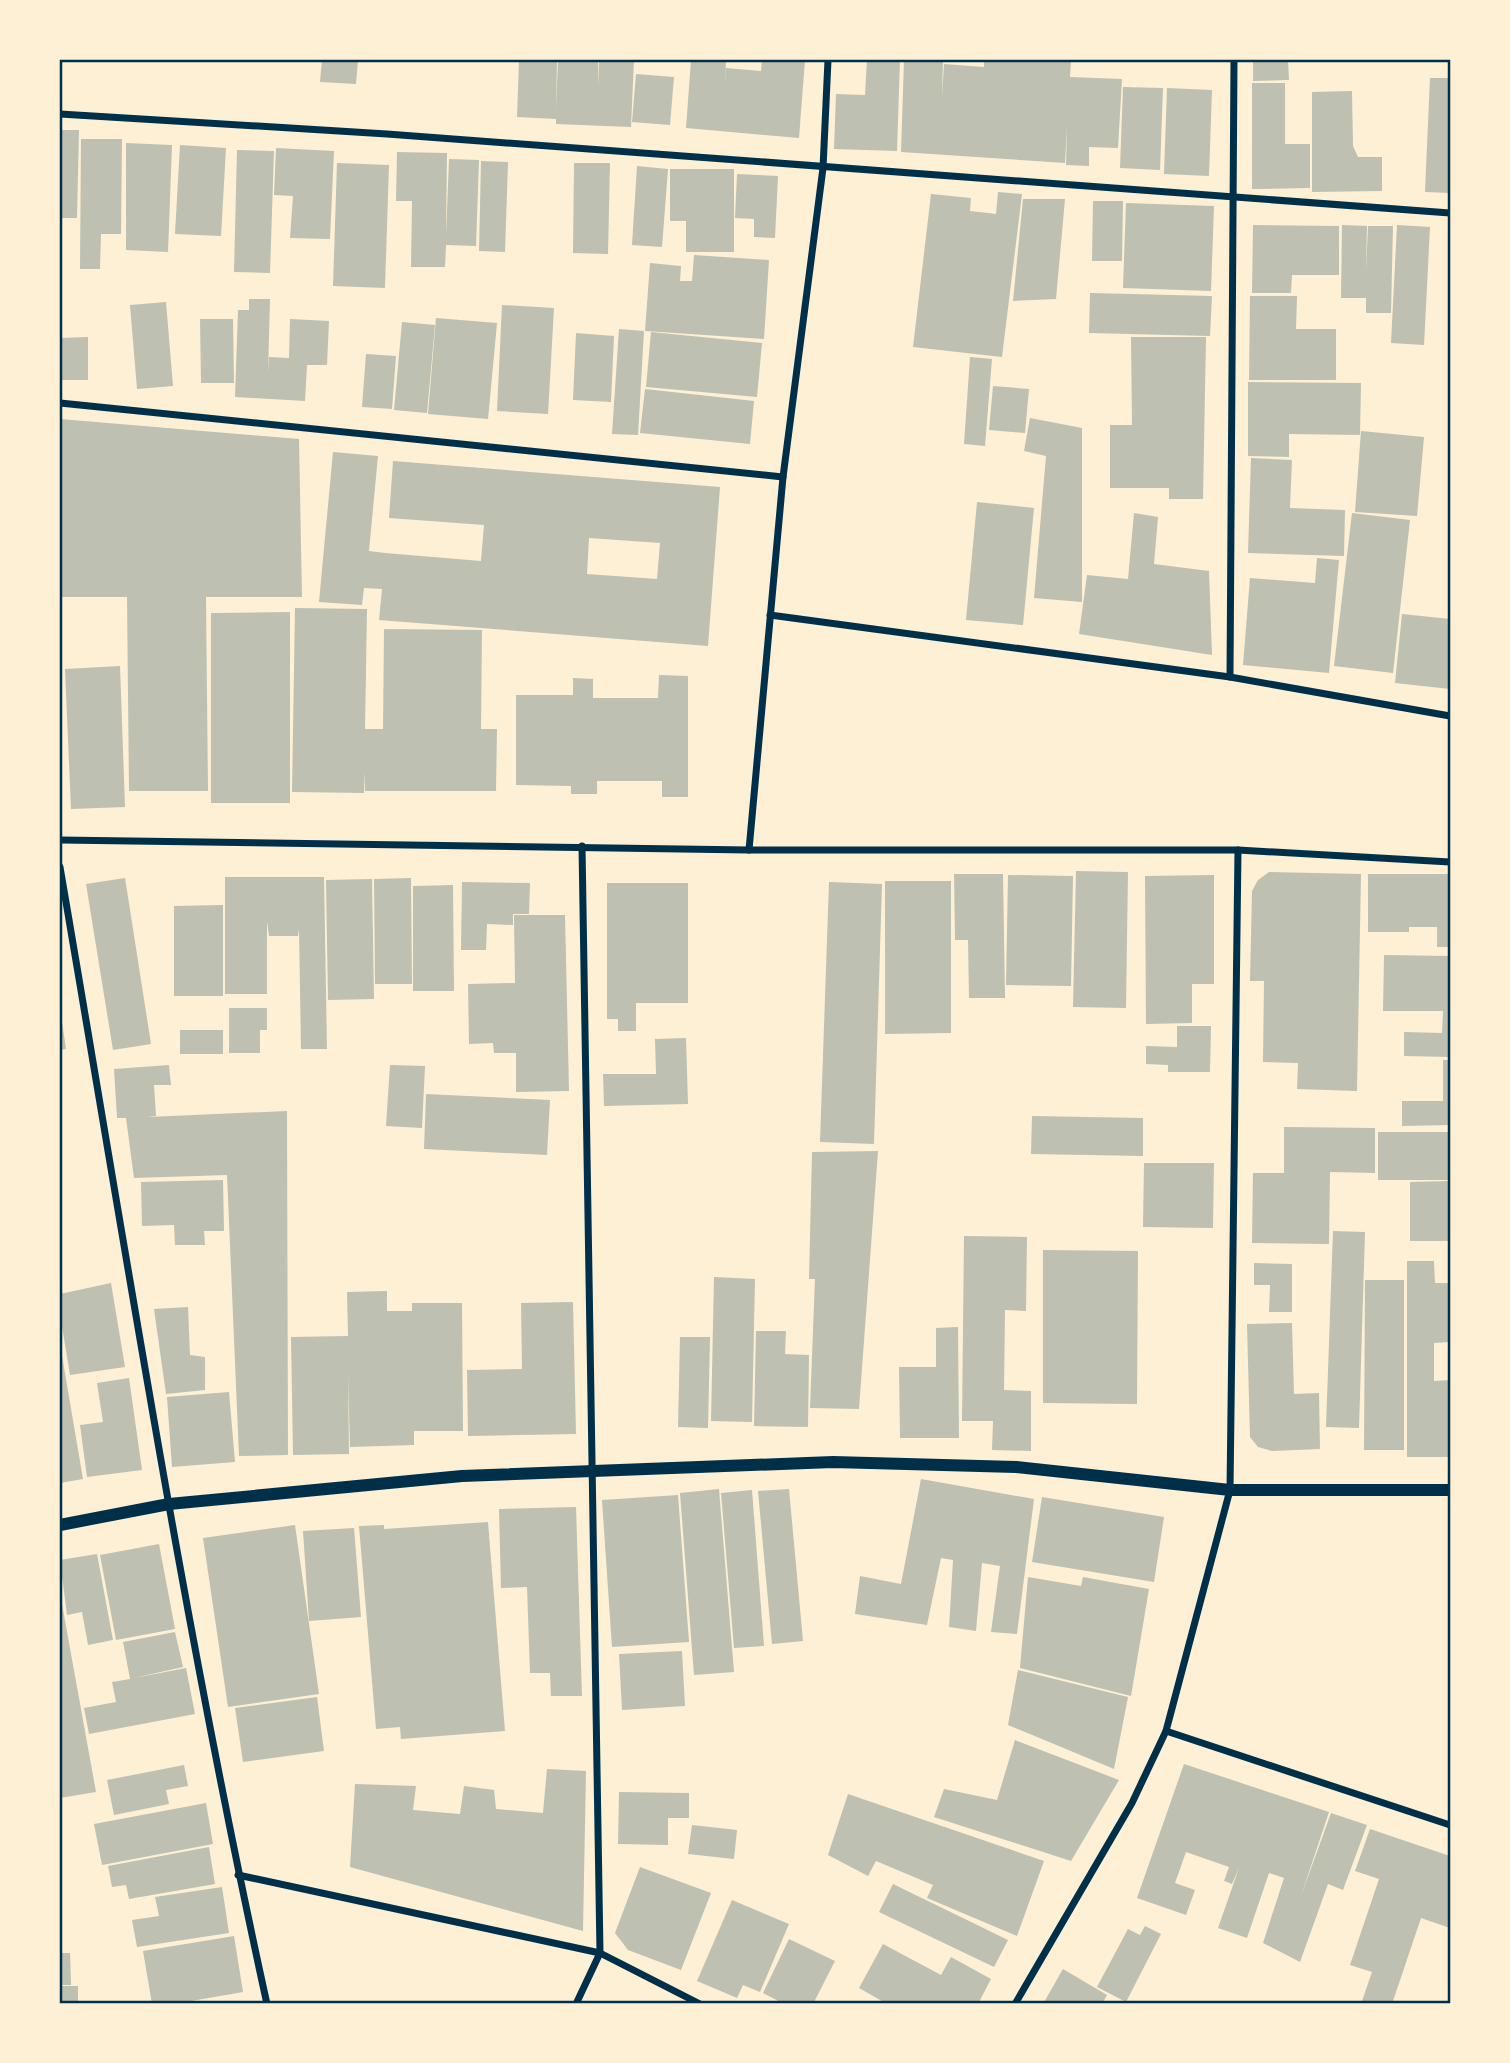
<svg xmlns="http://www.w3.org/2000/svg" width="1510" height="2063" viewBox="0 0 1510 2063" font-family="Montserrat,sans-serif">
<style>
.building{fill:#bec0b2;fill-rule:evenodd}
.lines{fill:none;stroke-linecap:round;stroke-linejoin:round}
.minor{stroke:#003049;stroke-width:7}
.tertiary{stroke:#003049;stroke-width:12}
.neatline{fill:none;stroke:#003049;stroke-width:2.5}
</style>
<rect width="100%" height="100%" fill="#fdf0d5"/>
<!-- building -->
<g class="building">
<polygon points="322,60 358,60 356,84 320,82"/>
<polygon points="519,60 557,61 556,110 558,60 598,60 598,87 599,60 634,60 631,127 556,124 556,119 517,117"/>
<polygon points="691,60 726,60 725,85 726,68 761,71 762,60 805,60 799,138 686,128"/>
<polygon points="867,60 900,60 897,151 834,149 836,94 865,95"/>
<polygon points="904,60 943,60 942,97 944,64 984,67 984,60 1071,60 1070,77 1122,79 1118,148 1089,147 1089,166 1066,165 1067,126 1065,163 901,152"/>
<polygon points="1253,60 1288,60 1289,80 1253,81"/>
<polygon points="636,74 674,77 670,125 632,122"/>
<polygon points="1430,78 1450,78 1450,193 1425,192"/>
<polygon points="1252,83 1285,83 1285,144 1310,144 1310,188 1252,189"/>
<polygon points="1123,87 1163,88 1160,170 1120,168"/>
<polygon points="1167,88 1212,90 1209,176 1164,174"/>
<polygon points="1352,91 1353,146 1358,157 1382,157 1382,191 1312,192 1312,92"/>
<polygon points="60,130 79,130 77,218 60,218"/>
<polygon points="81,139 122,139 121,234 101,234 100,269 80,269"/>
<polygon points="126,143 172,145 168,252 126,250"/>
<polygon points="180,145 226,148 221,236 175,234"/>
<polygon points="276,148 334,151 330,239 290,238 293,196 274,195"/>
<polygon points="237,150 274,151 270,273 234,272"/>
<polygon points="397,152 447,153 446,237 449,159 479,160 476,246 446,245 445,267 411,267 412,201 396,201"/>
<polygon points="481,161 508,162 505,252 479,251"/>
<polygon points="337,163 389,165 385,288 333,286"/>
<polygon points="574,163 610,163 608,254 573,253"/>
<polygon points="637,166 668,169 662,247 632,245"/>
<polygon points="670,169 734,169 734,252 686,252 686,221 670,221"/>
<polygon points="737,174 778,176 775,238 754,237 754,219 735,218"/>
<polygon points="998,192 1022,194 1002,357 913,347 931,194 971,198 970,211 996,214"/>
<polygon points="1023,199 1065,199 1056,299 1013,301"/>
<polygon points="1093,201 1123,201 1122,261 1092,261"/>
<polygon points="1126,203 1214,206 1211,291 1123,288"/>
<polygon points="1253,225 1339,226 1339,275 1292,275 1291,293 1252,293"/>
<polygon points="1342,225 1367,226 1366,272 1368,226 1393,226 1391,313 1366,313 1366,298 1341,298"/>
<polygon points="1397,225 1430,227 1424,345 1391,343"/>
<polygon points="694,255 769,260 764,339 645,331 650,263 681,266 680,281 692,281"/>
<polygon points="1090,293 1212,296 1210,336 1089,333"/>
<polygon points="1250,296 1297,296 1296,329 1336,329 1336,380 1249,380"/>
<polygon points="249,299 270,299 268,373 269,357 289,358 290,319 329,321 327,365 307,365 305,401 235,397 238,310 249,310"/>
<polygon points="166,302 173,386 137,389 130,305"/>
<polygon points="502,305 554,308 548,414 497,411"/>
<polygon points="436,318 497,323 488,419 428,414"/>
<polygon points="200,319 233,319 234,383 201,383"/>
<polygon points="402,322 435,325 427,413 394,410"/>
<polygon points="619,329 644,331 638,435 612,434"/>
<polygon points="651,332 762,343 757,397 646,387"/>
<polygon points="576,333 614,336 611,402 573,400"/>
<polygon points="88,337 88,380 60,380 60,338"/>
<polygon points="1131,337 1206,337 1203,499 1169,499 1169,488 1110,488 1110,425 1132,425"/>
<polygon points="366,354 396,356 392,409 362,407"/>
<polygon points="970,357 992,359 985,446 964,444"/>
<polygon points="1248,382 1361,383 1360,435 1289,434 1289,457 1248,456"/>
<polygon points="993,386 1029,389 1025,433 989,430"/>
<polygon points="645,389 754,401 750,444 640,433"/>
<polygon points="1030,418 1082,428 1082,602 1034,598 1046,456 1024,451"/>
<polygon points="60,419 299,439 302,597 206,597 208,791 129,791 127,597 60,597"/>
<polygon points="1361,431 1424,437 1417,516 1355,512"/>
<path d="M333,452L378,456L369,551L385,553L481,561L484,525L389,518L393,461L720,487L708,646L379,620L382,589L364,588L362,605L319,602ZM589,538L660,543L657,579L587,574Z"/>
<polygon points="1251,458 1292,460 1290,508 1345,510 1344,556 1248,553"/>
<polygon points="977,502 1034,508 1023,625 966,620"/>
<polygon points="1134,513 1158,517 1154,564 1209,571 1212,655 1079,634 1087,575 1128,579"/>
<polygon points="1352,513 1410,520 1393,673 1334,666"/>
<polygon points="1317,558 1339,560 1329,673 1243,665 1250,578 1315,583"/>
<polygon points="295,608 367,609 365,729 383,729 384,629 482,630 481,729 497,729 496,791 365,791 364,772 364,793 292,792"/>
<polygon points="290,612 290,803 211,803 211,613"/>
<polygon points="1402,614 1450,619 1450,689 1395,683"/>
<polygon points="120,666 125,807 71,809 65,669"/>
<polygon points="659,675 688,676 688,797 662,797 662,781 597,781 597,794 571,794 571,786 516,785 516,695 573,695 573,678 593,679 593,698 658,698"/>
<polygon points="1076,871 1128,872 1126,1008 1073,1007"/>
<polygon points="1269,872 1361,874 1357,1091 1297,1089 1298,1063 1263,1062 1264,981 1250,981 1252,891 1258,880"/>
<polygon points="954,874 1003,874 1005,998 969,998 968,940 955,940"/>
<polygon points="1368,874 1450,874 1450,947 1437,947 1437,927 1409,927 1409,932 1368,932"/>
<polygon points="1008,875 1073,876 1071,986 1006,985"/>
<polygon points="1214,875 1214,984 1192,984 1192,1023 1146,1024 1145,876"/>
<polygon points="225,877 324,877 327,1049 301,1049 299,929 298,936 269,936 267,921 267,994 225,994"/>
<polygon points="125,878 151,1044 113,1050 86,884"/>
<polygon points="411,878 412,984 375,984 374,879"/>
<polygon points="372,879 374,999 328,1000 326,880"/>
<polygon points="885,881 951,881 951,1033 885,1034"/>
<polygon points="462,882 530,883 529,914 513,914 513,925 487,924 486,950 461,950"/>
<polygon points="829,882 882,884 874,1144 820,1142"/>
<polygon points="607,883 688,883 688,1003 636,1003 636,1031 618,1031 618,1019 607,1019"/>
<polygon points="453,885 454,991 413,991 413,886"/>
<polygon points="223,905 223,996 174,996 174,906"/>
<polygon points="514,915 565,915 569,1091 516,1092 516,1053 494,1053 493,1043 469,1044 468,984 515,983"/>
<polygon points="1384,955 1450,956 1450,1057 1404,1056 1404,1032 1442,1033 1443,1011 1383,1011"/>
<polygon points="60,1008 66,1049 60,1050"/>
<polygon points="229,1008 267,1008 267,1030 260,1030 260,1053 229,1053"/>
<polygon points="1177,1026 1211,1026 1210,1072 1168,1072 1168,1065 1146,1064 1146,1046 1177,1047"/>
<rect x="180" y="1030" width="43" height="24"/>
<polygon points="686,1038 688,1104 604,1106 603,1074 656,1074 655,1039"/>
<polygon points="1443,1060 1450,1060 1450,1125 1402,1126 1402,1101 1443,1101"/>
<polygon points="169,1065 171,1085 154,1085 156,1116 148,1117 287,1111 288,1455 239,1456 227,1175 134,1178 126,1118 117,1118 114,1069"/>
<polygon points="390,1065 425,1066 422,1128 386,1126"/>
<polygon points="426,1094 550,1100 547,1155 424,1149"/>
<polygon points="1032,1116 1143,1118 1143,1156 1031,1154"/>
<polygon points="1284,1127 1375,1128 1375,1173 1330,1172 1329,1244 1252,1243 1253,1173 1284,1173"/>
<rect x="1378" y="1132" width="72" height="48"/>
<polygon points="878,1151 859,1409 810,1408 815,1279 809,1279 812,1152"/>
<polygon points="1144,1163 1214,1163 1213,1228 1143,1227"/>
<polygon points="223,1180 224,1231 204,1231 205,1245 175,1245 174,1225 142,1226 141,1182"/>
<polygon points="1450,1181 1450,1241 1410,1241 1410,1182"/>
<polygon points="1333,1231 1365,1232 1359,1428 1326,1427"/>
<polygon points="964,1236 1027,1237 1026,1311 1005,1310 1004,1390 1031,1391 1031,1451 992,1450 993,1421 962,1421"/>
<polygon points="1043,1250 1138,1251 1137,1404 1043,1403"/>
<polygon points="1407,1261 1434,1261 1435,1283 1450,1283 1450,1342 1434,1343 1434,1381 1450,1380 1450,1457 1407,1457"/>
<polygon points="1254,1263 1292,1264 1292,1312 1269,1312 1270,1285 1254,1285"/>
<polygon points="714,1277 755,1279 752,1422 711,1421"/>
<polygon points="1365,1280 1404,1280 1404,1450 1364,1450"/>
<polygon points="111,1283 125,1367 70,1375 60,1314 60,1294"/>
<polygon points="387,1291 387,1311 412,1311 412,1303 462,1303 463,1431 414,1431 414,1445 350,1447 348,1373 349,1454 293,1455 291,1337 348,1336 347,1292"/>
<polygon points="573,1302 576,1434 468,1436 467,1370 522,1369 521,1303"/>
<polygon points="188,1307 190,1355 205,1357 205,1390 166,1394 154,1309"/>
<polygon points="1292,1323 1294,1394 1319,1393 1320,1449 1272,1451 1258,1447 1250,1437 1247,1324"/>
<polygon points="958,1327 959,1438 900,1438 899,1367 936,1367 936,1328"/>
<polygon points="756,1331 786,1331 785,1354 809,1355 808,1427 754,1426"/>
<polygon points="680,1337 710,1337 708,1428 678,1427"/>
<polygon points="60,1344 83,1479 60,1483"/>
<polygon points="129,1378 142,1470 87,1477 80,1425 103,1422 97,1383"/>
<polygon points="229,1392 235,1462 172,1467 167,1397"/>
<polygon points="921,1479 1034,1499 1017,1634 991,1632 1000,1566 982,1563 976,1631 949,1627 953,1560 941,1558 927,1625 855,1614 860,1576 901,1584"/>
<polygon points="719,1489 734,1672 694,1675 680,1493"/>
<polygon points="789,1489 803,1641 772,1644 758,1491"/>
<polygon points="752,1490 764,1646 734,1648 721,1493"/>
<polygon points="678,1495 689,1642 612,1647 602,1500"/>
<polygon points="1042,1497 1164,1517 1154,1582 1032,1562"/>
<polygon points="576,1507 582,1696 551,1696 550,1673 530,1673 527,1587 501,1588 499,1509"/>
<polygon points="488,1522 505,1731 401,1739 400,1727 376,1729 359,1526 384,1525 384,1529"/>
<polygon points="295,1525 319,1694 228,1707 203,1538"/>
<polygon points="354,1528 361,1617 309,1621 303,1531"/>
<polygon points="159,1544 175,1629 116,1640 100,1555"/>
<polygon points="97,1554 113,1640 88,1645 82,1612 67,1615 60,1560"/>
<polygon points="1028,1577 1081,1586 1083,1577 1149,1589 1131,1696 1020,1668"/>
<polygon points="60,1593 96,1792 60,1798"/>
<polygon points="175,1632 183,1667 134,1678 186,1668 195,1714 89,1734 84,1708 116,1702 112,1682 130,1679 123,1642"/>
<polygon points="682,1651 685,1706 622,1710 619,1654"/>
<polygon points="1018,1670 1128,1697 1114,1769 1008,1725"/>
<polygon points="317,1697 324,1751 243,1762 235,1708"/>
<polygon points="1015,1740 1119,1780 1071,1861 934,1817 944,1789 997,1800"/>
<polygon points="1184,1764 1329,1812 1301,1896 1331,1813 1367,1825 1343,1890 1328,1884 1300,1962 1263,1943 1284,1878 1269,1873 1247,1938 1218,1928 1239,1868 1232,1884 1224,1881 1229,1867 1186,1852 1175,1883 1195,1890 1186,1915 1137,1898"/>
<polygon points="184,1765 188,1786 166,1790 169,1804 114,1815 107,1780"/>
<polygon points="547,1769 586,1771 583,1931 350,1867 355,1784 416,1786 413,1810 460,1814 464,1786 494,1790 496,1809 543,1813"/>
<polygon points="619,1792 689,1793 689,1818 668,1818 668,1845 618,1844"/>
<polygon points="848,1794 1044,1861 1017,1936 927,1898 933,1885 876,1861 868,1876 828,1855"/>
<polygon points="206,1803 213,1844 102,1865 94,1824"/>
<polygon points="692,1825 737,1830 734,1859 688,1854"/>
<polygon points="1370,1829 1450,1856 1450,1928 1421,1918 1392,2004 1362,2001 1372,1972 1350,1965 1379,1879 1355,1871"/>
<polygon points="209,1847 215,1884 129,1899 126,1885 112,1887 108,1866"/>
<polygon points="640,1867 711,1893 681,1970 628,1950 615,1933"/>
<polygon points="893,1884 1008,1940 994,1967 879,1912"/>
<polygon points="222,1887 229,1933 137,1947 132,1920 159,1916 155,1897"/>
<polygon points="732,1900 789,1924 760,1992 743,1985 737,1998 697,1981"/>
<polygon points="1145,1926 1161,1934 1126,2002 1097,1987 1128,1929 1140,1935"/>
<polygon points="234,1936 243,1992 174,2004 152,2004 143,1951"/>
<polygon points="789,1939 835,1961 813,2004 784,2004 763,1993"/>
<polygon points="883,1944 941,1975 951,1957 991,1979 978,2004 887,2004 859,1988"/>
<polygon points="60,1953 70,1953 71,1985 60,1985"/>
<polygon points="1063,1969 1107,1995 1102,2004 1043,2004"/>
<rect x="60" y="1986" width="18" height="18"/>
</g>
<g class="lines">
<!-- minor -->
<g class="minor">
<polyline points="60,114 387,134 1450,213"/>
<polyline points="60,403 783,477"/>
<polyline points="770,615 1230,677 1450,716"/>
<polyline points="1230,677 1234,60"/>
<polyline points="60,840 749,850 1238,850 1450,862"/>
<polyline points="749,850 783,477 823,168 828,60"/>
<path d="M60,867C125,1246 184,1627 267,2004"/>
<polyline points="1166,1731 1450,1825"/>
<polyline points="238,1875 600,1953 700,2004"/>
<polyline points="576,2004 600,1953 582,846"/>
<polyline points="1015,2004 1132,1803 1166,1731 1230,1490 1238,850"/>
</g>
<!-- tertiary -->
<polyline class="tertiary" points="60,1525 169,1504 462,1476 833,1462 1016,1467 1230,1490 1450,1490"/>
</g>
<!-- border -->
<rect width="1510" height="2063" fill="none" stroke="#fdf0d5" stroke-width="122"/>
<rect x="61" y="61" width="1388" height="1941" class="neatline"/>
</svg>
